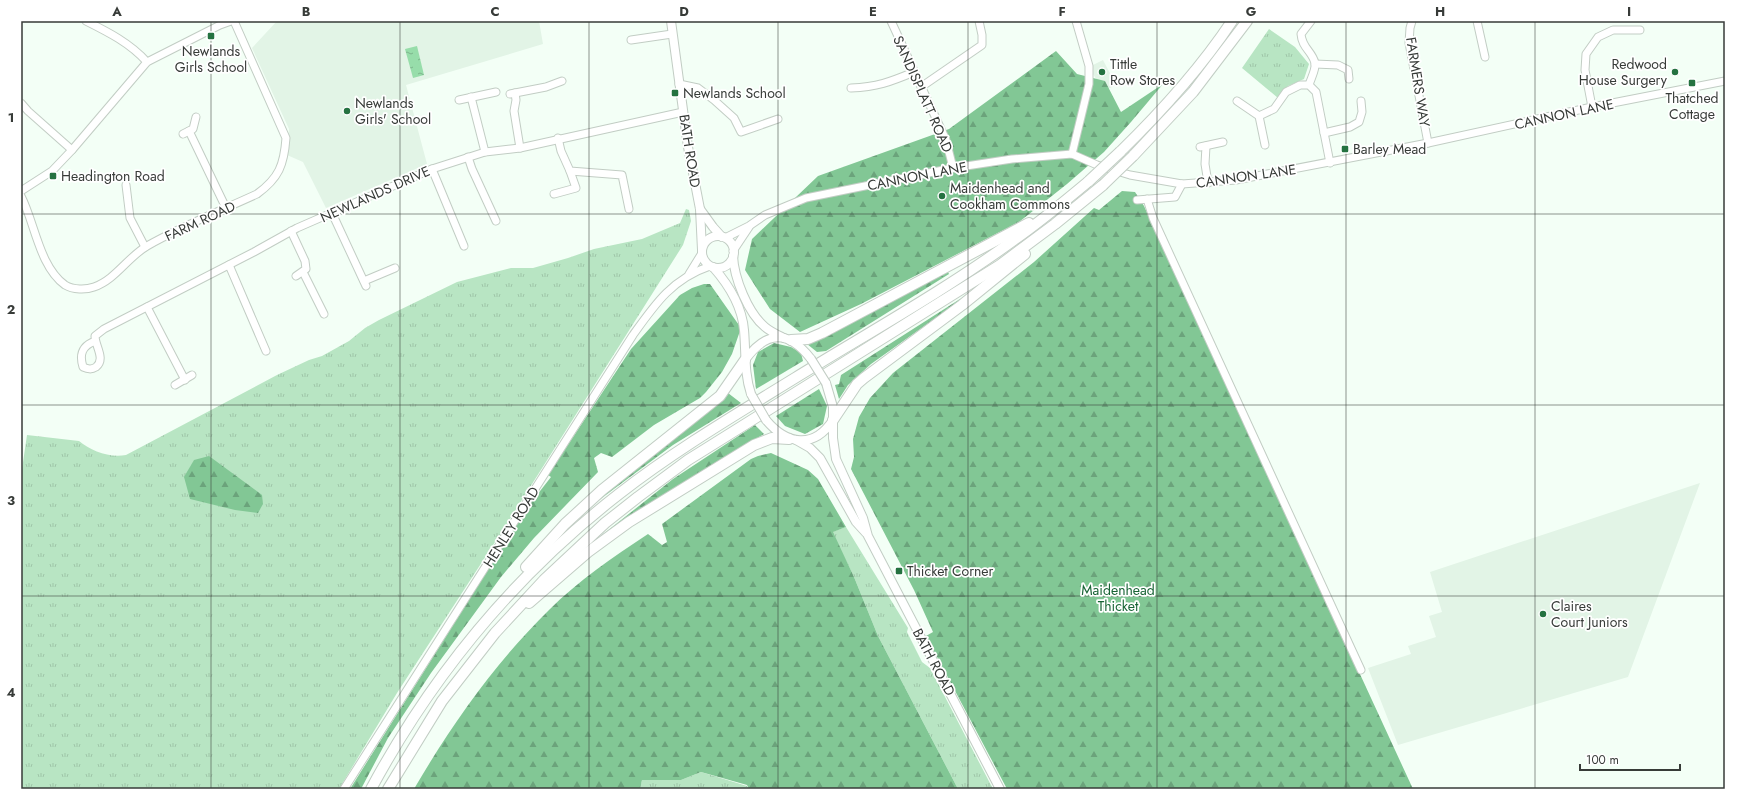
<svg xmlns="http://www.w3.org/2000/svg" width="1746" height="810" viewBox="0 0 1746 810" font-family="Jost,sans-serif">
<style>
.built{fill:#e2f4e6}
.grass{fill:url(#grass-tufts)}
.forest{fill:url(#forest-firs)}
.water{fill:url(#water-ripples)}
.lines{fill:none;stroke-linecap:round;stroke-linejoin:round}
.minor-casing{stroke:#c2cdc4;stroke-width:9}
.major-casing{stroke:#c2cdc4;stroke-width:10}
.highway-casing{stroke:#c2cdc4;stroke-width:12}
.minor{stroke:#fff;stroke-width:7}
.major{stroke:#fff;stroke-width:8}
.highway{stroke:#fff;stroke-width:10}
.major-bridge-casing{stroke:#c2cdc4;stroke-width:10;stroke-linecap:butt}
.highway-bridge-casing{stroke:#c2cdc4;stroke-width:12;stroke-linecap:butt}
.major-bridge{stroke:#fff;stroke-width:8}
.highway-bridge{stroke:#fff;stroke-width:10}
.grid{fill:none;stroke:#373b38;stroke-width:1;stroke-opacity:0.55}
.poi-dot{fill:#257241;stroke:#fff;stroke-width:1.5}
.labels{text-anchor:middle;stroke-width:3.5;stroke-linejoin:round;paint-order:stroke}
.poi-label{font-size:14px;fill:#373b38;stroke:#fff;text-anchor:start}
.street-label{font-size:14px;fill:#373b38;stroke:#fff}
.park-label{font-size:14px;fill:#186435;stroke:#fff}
.neatline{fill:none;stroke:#373b38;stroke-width:1.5}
.grid-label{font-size:13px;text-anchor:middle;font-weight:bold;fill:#373b38}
</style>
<defs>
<pattern id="grass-tufts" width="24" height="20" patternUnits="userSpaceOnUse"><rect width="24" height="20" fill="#b8e5c3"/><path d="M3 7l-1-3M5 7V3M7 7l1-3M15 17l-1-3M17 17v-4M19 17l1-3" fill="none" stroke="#9fc5a8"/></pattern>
<pattern id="forest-firs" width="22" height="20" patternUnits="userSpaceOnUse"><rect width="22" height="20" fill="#82c795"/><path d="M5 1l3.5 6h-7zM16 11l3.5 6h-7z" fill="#6ba37b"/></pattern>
<pattern id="water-ripples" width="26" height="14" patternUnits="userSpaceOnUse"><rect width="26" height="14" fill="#97ddaa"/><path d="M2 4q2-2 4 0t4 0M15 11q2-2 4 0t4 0" fill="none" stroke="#7cb48b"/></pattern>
</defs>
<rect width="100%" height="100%" fill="#f3fff6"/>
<!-- built -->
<g class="built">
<polygon points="277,21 539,21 543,44 406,85 427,164 326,208 303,162 287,155 289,129 252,48"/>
<polygon points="1103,60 1116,85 1104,91 1091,71 1093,65"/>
<polygon points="1700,483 1628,677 1398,745 1368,668 1411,654 1408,646 1436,637 1429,616 1442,612 1430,572"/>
</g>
<!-- grass -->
<g class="grass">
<polygon points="1269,29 1295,47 1309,64 1304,79 1288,86 1278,98 1242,68"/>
<path d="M686,209L689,210L691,221L683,245L508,522L397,693L339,789H21V476L27,435L79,441C91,451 109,458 126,455L277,375L309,360L322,356L349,341L365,328L379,320L457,282L511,268H533L568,258L594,249L642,239L680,223Z"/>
<polygon points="846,527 908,628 907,632 922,662 930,668 993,789 958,789 878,636 854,577 832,532"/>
<polygon points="701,772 747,786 749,789 640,789 642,780 681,780"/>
</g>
<!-- forest -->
<g class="forest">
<polygon points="1056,51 1077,74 1105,81 1121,112 1163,84 1131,122 1104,152 1067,184 1019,222 861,304 800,332 770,309 745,270 752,239 818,176 949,129"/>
<polygon points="1122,191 1135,192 1144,206 1413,789 1007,789 926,636 933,632 914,590 851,469 854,457 853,439 859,417 870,398 893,373 1034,262 1094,208 1099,210"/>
<polygon points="948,272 949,274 826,351 817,352 807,344 834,332"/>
<polygon points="704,284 710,284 741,328 732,354 722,372 706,392 700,398 654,425 612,457 601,453 594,458 598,472 534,538 501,577 431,673 388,738 361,789 350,789 526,509 551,477 548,475 631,349 680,295 692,288"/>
<polygon points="960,299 961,299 954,305 871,364 848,385 839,399 835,385 839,384 841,375"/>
<polygon points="774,343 791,347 801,353 803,361 756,389 753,365 758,352"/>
<polygon points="819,389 827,406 823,424 805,434 785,426 776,416"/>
<polygon points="728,393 741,403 673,445 591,506"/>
<polygon points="755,425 764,434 691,478 592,543 673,479"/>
<path d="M771,453L808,470L818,479L846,527L833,532L854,577L878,636L958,789H749L747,785L701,772L681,780H642L640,789H414C452,724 495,663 549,610C578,581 613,557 648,534L662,545L667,542L662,524L751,459L758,456Z"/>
<polygon points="209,456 262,495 263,504 258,513 235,510 190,499 184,477 194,460"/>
</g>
<!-- water -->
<polygon class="water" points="417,46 424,75 413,78 405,49"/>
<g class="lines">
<defs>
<g id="minor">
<path d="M86,21C108,32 130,43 147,62"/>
<polyline points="891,21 946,140 953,168"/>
<polyline points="1412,21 1410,28 1409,43 1428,143"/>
<polyline points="1477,21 1485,57"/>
<polyline points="631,40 672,34"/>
<polyline points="1315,64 1338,65 1348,70 1349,79"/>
<polyline points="679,84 698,88 714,100 734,118 741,132 778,119"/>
<path d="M1309,85C1311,78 1316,70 1315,63C1312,51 1302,48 1301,34L1311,21"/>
<polyline points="921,87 982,45 982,35 979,21"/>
<path d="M851,88C877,87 890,82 914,72"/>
<polyline points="515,93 516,100 514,111 520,148"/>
<polyline points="510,94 546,87 562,81"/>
<polyline points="471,97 485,152"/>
<polyline points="459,100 496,92"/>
<polyline points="1237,101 1259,116 1265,145"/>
<polyline points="21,103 28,111 72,150"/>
<polyline points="1592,107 1585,70 1586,54 1598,37 1613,30 1640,30"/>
<polyline points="1259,116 1274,109 1286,92 1300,85 1309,85 1316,92 1330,163"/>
<polyline points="189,131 226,208"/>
<polyline points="1324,133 1350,127 1359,122 1362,112 1361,101"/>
<polyline points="183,134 193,129 196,117"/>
<polyline points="558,138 561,151 570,171 622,175 629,209"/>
<polyline points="1206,146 1205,164 1208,183"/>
<polyline points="1200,147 1223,142"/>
<polyline points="1072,154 1089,84 1089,66 1076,21"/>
<polyline points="468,157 472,169 496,221"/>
<polyline points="432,169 464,246"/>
<polyline points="126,185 130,218 145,247"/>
<polyline points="21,191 52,171 72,150 147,62 220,25 231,21"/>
<polyline points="554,194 576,188 570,171"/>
<path d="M21,196C35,223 39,266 65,285C73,290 86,290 94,287C115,280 128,257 147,246C182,226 220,211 257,194C279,178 284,165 286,138L234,21"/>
<polyline points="1147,199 1153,218 1361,670"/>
<polyline points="1137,200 1175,197 1182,184"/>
<polyline points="332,213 366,286"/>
<polyline points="291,231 305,261 306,269 296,276"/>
<polyline points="725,238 749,226 765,215 806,198 953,168 1012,159 1072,154 1097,165 1130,175 1182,184 1236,180 1428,143 1592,107 1725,81"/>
<polyline points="733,251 749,227"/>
<polyline points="229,265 266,351"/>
<polyline points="303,272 324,314"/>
<polyline points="689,274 702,253"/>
<polyline points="364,281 395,268"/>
<polyline points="147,307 185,380"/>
<path d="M95,341C82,346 79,354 83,367C88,369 91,370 96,367C106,359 95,346 95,336L104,329L254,252L297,228L432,169L485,152L520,148L683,112"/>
<polyline points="175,385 192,375"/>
<path d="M344,789L633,335C655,304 672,279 710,266"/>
</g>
<g id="major">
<polyline points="671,21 688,147 700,209 702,250"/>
<polyline points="700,209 713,227 722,237"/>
<circle cx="718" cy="252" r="16"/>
<path d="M733,256C734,278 748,313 765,327C771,332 778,335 784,338"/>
<path d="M713,267C728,284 742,306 744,330C746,352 744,373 751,394"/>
<path d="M745,360C767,330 788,330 811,359"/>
<polyline points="826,383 833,407 833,438 836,459 863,518 868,536 1000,789"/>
<path d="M766,420C787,445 814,449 833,420"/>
<polyline points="796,440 810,448 820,458 856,522 866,533"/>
</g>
<g id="highway">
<path d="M1120,152C1161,112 1200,69 1232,21"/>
<polyline points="1133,156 1193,92 1247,21"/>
<polyline points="791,340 808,339 822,333 1029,223"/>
<polyline points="833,420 857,384 864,378 962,305 1025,254"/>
<polyline points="526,567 565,524 602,490 720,396 745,360"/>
<polyline points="529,603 588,552 629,522 754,445 772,438 789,439"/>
<path d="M371,789C433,674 516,574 619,494C674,451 735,415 795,378C868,333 944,291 1014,240C1040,222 1065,201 1089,181"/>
<polyline points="388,789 442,701 495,633 544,580 605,523 638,497 688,460 1000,265 1055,224 1103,185"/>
</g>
</defs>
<!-- minor casing -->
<use href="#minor" class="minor-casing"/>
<!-- major casing -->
<use href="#major" class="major-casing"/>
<!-- highway casing -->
<use href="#highway" class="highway-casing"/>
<!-- minor -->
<use href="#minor" class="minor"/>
<!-- major -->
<use href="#major" class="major"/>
<!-- highway -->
<use href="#highway" class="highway"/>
<defs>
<g id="major-bridge">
<polyline points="811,359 826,383"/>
<polyline points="751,394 766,420"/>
</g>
<g id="highway-bridge">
<polyline points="1089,181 1120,152"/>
<polyline points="1103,185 1133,156"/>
</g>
</defs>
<!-- major-bridge casing -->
<use href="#major-bridge" class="major-bridge-casing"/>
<!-- highway-bridge casing -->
<use href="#highway-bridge" class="highway-bridge-casing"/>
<!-- major-bridge -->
<use href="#major-bridge" class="major-bridge"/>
<!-- highway-bridge -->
<use href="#highway-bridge" class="highway-bridge"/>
</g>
<!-- grid -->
<path class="grid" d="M211,21V789M400,21V789M589,21V789M778,21V789M968,21V789M1157,21V789M1346,21V789M1535,21V789M21,214H1725M21,405H1725M21,596H1725"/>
<!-- markers -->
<g class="poi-dot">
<rect x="207" y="32" width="8" height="8" rx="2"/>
<circle cx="1102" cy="72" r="4"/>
<circle cx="1675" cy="72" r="4"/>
<rect x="1688" y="79" width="8" height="8" rx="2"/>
<rect x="671" y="89" width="8" height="8" rx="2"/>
<circle cx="347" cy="111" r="4"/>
<rect x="1341" y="145" width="8" height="8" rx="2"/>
<rect x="49" y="172" width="8" height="8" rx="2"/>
<circle cx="942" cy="196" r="4"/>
<rect x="895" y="567" width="8" height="8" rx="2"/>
<circle cx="1543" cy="614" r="4"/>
</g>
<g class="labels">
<!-- poi labels -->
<g class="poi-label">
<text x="211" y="56" text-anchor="middle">Newlands<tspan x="211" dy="16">Girls School</tspan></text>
<text x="1110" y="69">Tittle<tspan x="1110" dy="16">Row Stores</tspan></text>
<text x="1667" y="69" text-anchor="end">Redwood<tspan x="1667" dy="16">House Surgery</tspan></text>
<text x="683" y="98">Newlands School</text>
<text x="1692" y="103" text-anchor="middle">Thatched<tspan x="1692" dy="16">Cottage</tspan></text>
<text x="355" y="108">Newlands<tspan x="355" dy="16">Girls' School</tspan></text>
<text x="1353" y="154">Barley Mead</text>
<text x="61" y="181">Headington Road</text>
<text x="950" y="193">Maidenhead and<tspan x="950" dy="16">Cookham Commons</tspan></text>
<text x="907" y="576">Thicket Corner</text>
<text x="1551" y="611">Claires<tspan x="1551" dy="16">Court Juniors</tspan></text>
</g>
<!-- street labels -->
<g class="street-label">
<text transform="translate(1418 82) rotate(81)" y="5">FARMERS WAY</text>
<text transform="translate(923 94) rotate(66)" y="5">SANDISPLATT ROAD</text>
<text transform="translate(1564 114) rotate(-12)" y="5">CANNON LANE</text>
<text transform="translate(690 151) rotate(81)" y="5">BATH ROAD</text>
<text transform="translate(917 176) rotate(-11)" y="5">CANNON LANE</text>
<text transform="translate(1246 176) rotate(-8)" y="5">CANNON LANE</text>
<text transform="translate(375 194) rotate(-24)" y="5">NEWLANDS DRIVE</text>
<text transform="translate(200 221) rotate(-25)" y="5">FARM ROAD</text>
<text transform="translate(511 527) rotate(-58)" y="5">HENLEY ROAD</text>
<text transform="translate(934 662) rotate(62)" y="5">BATH ROAD</text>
</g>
<!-- park labels -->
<g class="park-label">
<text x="1118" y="595">Maidenhead<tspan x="1118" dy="16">Thicket</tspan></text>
</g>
</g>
<!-- border -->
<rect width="1746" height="810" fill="none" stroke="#ffffff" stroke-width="44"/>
<!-- scale -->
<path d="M1580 764v6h100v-6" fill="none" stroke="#373b38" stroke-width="2"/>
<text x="1586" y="764" font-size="12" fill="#373b38" stroke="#ffffff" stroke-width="3" paint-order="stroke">100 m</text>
<rect x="22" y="22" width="1702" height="766" class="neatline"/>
<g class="grid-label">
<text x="117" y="16">A</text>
<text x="306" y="16">B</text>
<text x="495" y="16">C</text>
<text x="684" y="16">D</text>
<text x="873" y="16">E</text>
<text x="1062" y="16">F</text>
<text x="1251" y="16">G</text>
<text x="1440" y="16">H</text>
<text x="1629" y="16">I</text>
<text x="11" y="122">1</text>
<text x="11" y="314">2</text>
<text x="11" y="505">3</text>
<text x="11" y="697">4</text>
</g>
</svg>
